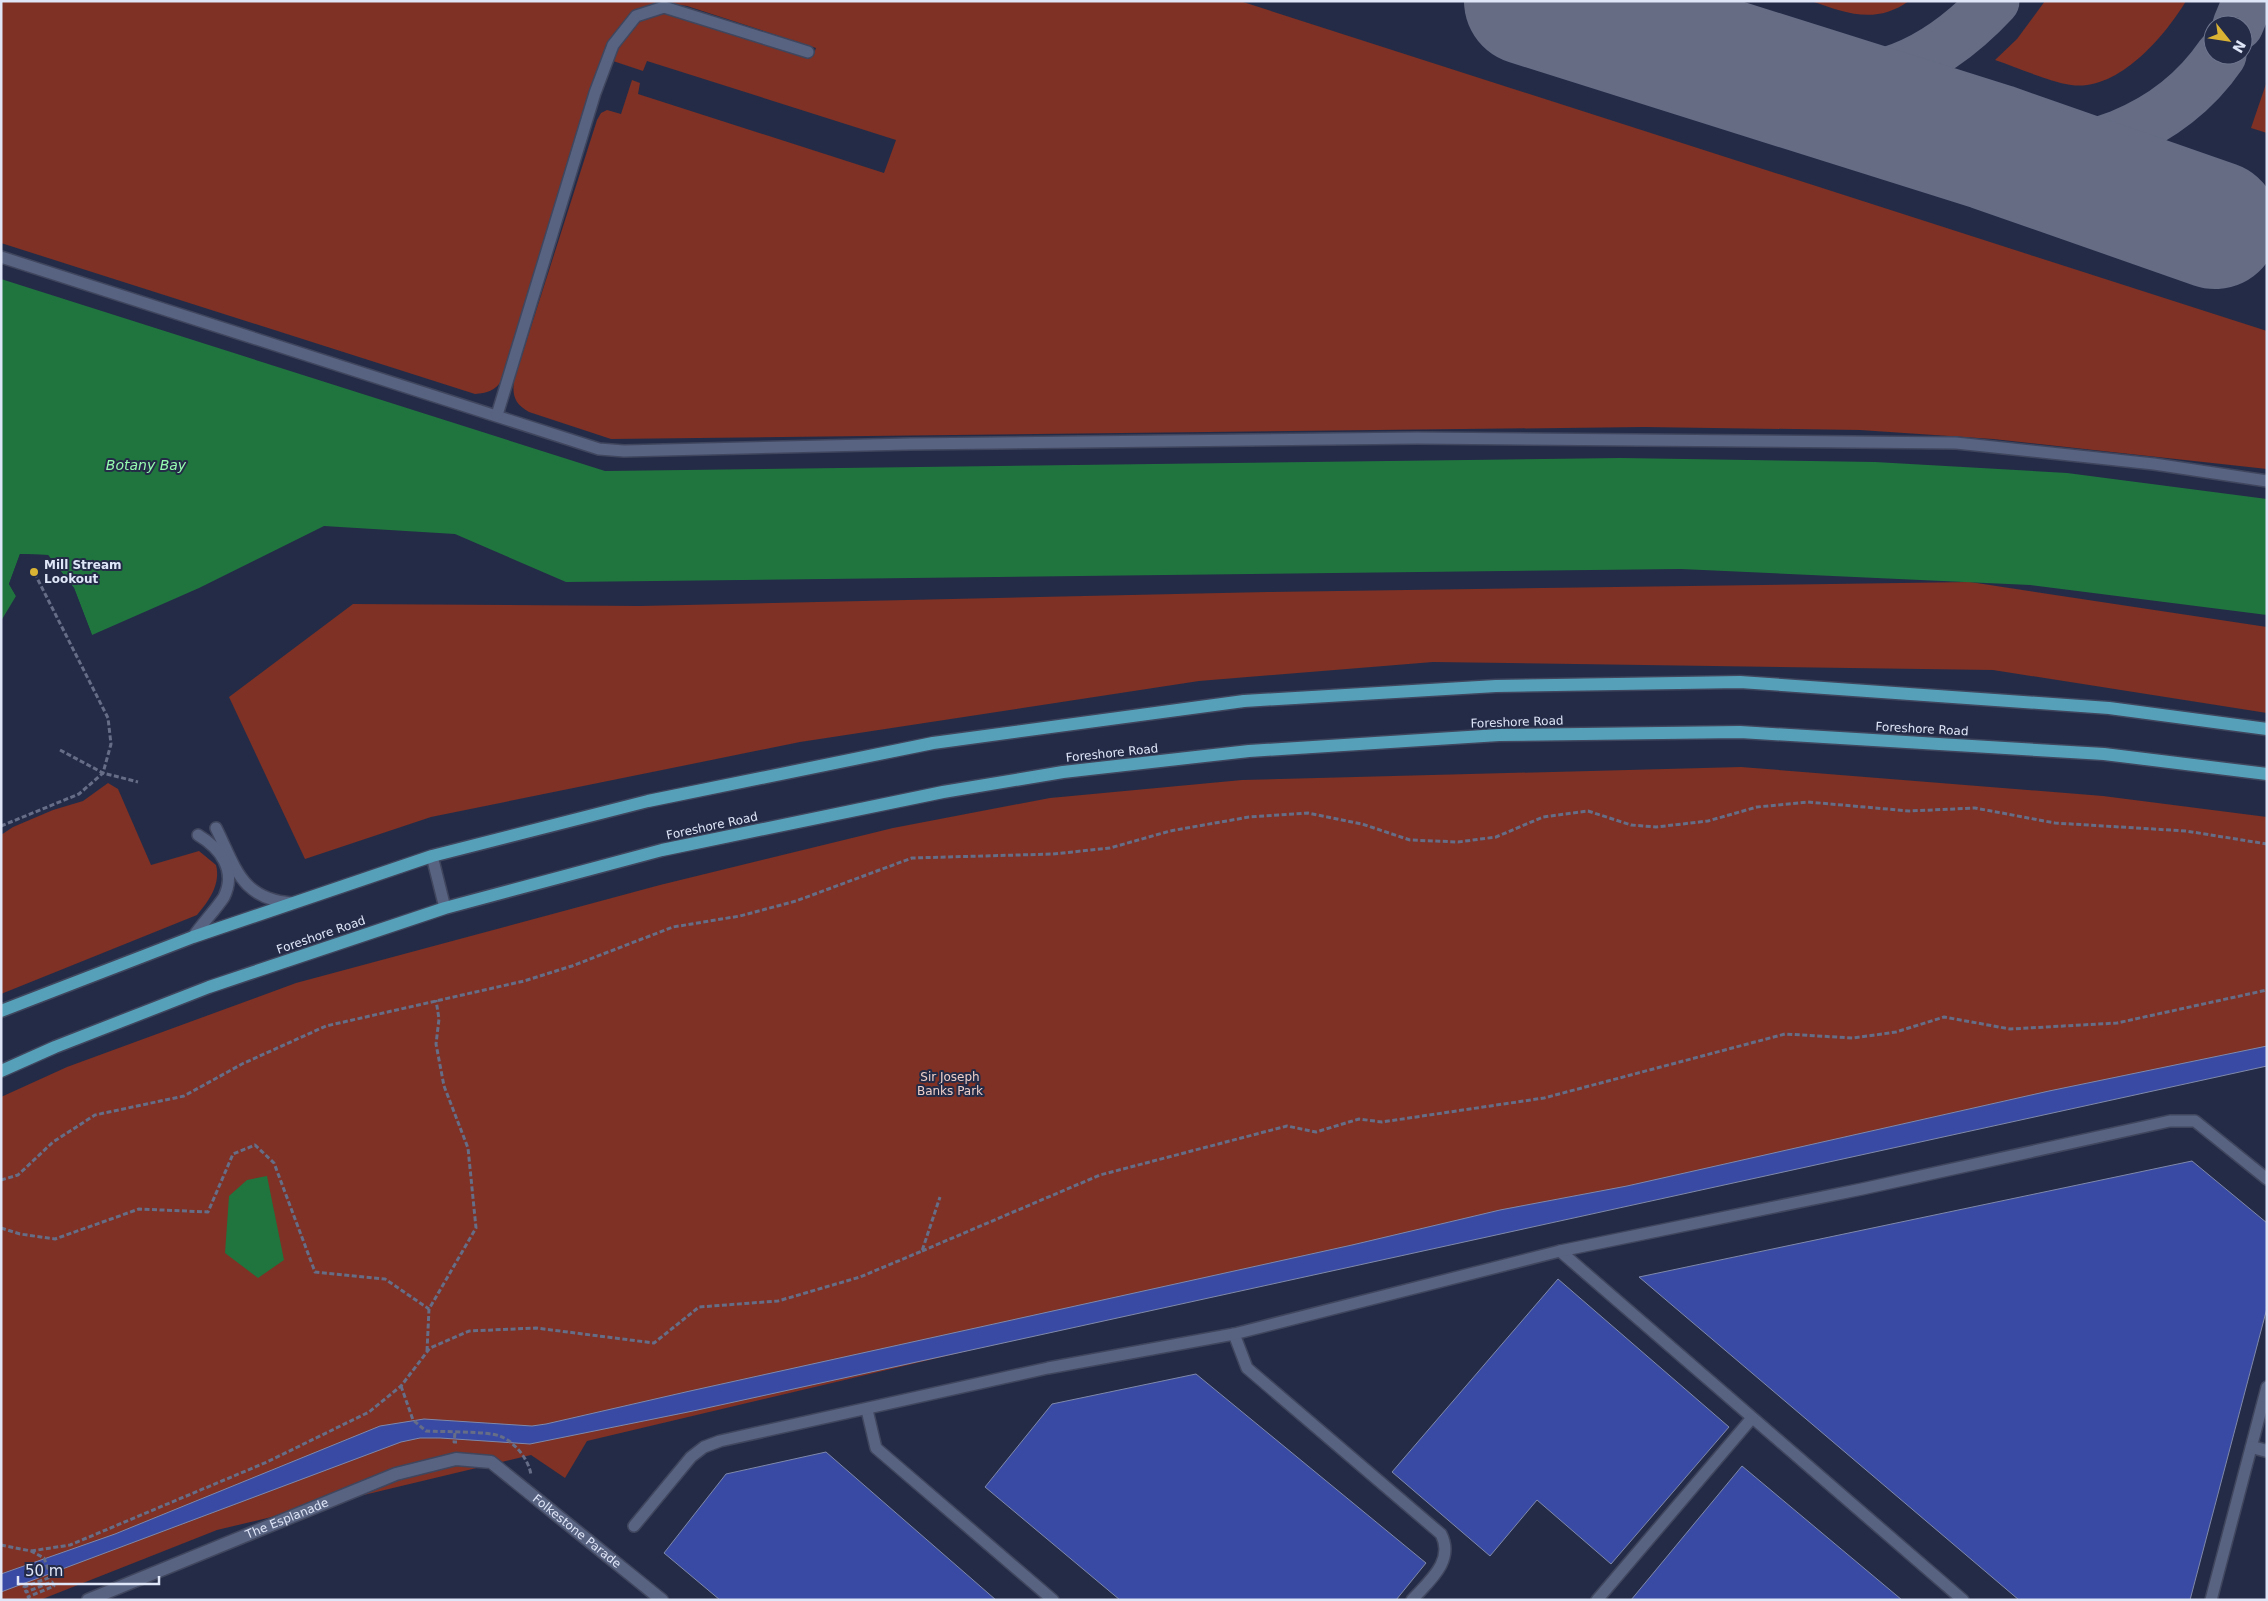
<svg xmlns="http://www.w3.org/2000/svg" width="2268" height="1601" viewBox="0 0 2268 1601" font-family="'DejaVu Sans',sans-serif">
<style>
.green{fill:#7e3124}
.water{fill:#20753e}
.pier{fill:#242b47}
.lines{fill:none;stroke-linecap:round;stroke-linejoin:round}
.taxiway{stroke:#656c84;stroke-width:51}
.runway{stroke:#656c84;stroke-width:128}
.building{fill:#394aa4;stroke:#7f89aa}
.lane-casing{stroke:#3f465d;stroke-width:14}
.street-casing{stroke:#3f465d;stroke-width:15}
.primary-casing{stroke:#3f465d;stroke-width:15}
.path{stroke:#666d86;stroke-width:3;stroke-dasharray:5 2.5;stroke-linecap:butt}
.lane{stroke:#586281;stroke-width:11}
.street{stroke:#586281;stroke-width:12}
.primary{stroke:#57a0b9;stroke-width:12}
.poi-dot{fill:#dab334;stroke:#242b47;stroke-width:2}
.labels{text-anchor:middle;stroke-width:4;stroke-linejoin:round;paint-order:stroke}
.poi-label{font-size:12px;font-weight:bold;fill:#dfe6f8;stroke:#242b47;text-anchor:start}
.street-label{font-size:12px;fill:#dfe6f8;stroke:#242b47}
.park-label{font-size:12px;fill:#edcfc9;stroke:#242b47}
.water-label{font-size:14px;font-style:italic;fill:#95fbaf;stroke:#242b47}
</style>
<rect width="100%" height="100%" fill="#242b47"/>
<!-- green -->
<g class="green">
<path d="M1,1H1240L2267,331V469L1993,439L1860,430L1644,427L611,439L529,412C515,404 512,396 514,380L597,120L601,113L607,110L621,114L632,80L640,83L638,94L884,173L896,140L647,61L643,71L613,61C626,29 638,13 673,13L813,56L816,48L687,6C650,0 631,8 611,38L502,380C495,391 487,393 475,394L1,243Z"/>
<path d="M1811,1H1909C1875,25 1846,13 1811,1Z"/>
<path d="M2045,1H2186C2165,36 2118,92 2071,85C2047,81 2019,68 1995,60L2017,39Z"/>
<polygon points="2267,81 2267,133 2251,128"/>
<polygon points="1970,582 2267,627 2267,713 1993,670 1433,662 1199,681 800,742 431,817 305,859 229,697 353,604 640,606 1267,592"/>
<polygon points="1741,767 2103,796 2267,817 2267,1063 1098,1320 587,1441 565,1478 531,1455 217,1530 40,1600 1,1600 1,1097 67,1067 296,983 660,885 893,828 1050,798 1242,780"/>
<path d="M108,783L118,789L151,865L199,851L216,865C221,884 209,901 197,915L1,994V835L13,827L53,810L83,801Z"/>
</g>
<!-- water -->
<g class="water">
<polygon points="1,279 605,471 1621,458 1875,462 2067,473 2267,499 2267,615 2030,585 1681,569 566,582 455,534 324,526 199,588 92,635 74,588 48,555 20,554 9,584 16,596 1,621"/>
<polygon points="267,1176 284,1260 258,1278 225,1253 229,1196 247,1180"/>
</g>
<!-- pier -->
<polygon class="pier" points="20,554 48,555 74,588 92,635 89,633 71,590 46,558 21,557 12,584 19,598 16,596 9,584"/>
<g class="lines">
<!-- taxiway -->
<g class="taxiway">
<polyline points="2238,25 2248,1"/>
<path d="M1765,74C1860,93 1927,73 1994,1"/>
<path d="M1992,147C2078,165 2171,128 2221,55"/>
</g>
<!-- runway -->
<polyline class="runway" points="1528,1 1992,147 2215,225"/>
</g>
<!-- building -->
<g class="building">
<polygon points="2267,1046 2267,1066 693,1411 530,1444 440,1438 420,1438 401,1442 1,1592 1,1574 115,1534 380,1426 424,1419 532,1426 546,1424 690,1391 1352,1245 1500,1210 1627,1186 2049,1091"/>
<polygon points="2192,1161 2267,1223 2267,1308 2190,1600 2019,1600 1639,1277"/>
<polygon points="1558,1279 1729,1427 1611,1564 1537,1500 1490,1556 1392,1472"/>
<polygon points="1196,1374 1426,1563 1396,1600 1120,1600 985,1487 1052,1404"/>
<polygon points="826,1452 996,1600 720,1600 664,1553 726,1474"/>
<polygon points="1742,1466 1902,1600 1631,1600"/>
</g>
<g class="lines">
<defs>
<g id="lane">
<polyline points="1,257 599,449 624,451 909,444 1417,438 1956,443 2154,464 2267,481"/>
<polyline points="497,415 595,93 613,45 636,16 664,7 808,52"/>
<path d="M216,828C236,868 241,899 292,903"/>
<polyline points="432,856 445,908"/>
<path d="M193,937C201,925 217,908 224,897C237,870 220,848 198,835"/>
<polyline points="1560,1251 1963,1600"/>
<path d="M1234,1334L1247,1368L1441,1534C1455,1561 1429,1581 1412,1600"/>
<polyline points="867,1410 876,1448 1053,1600"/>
<polyline points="634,1526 691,1457 704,1447 720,1441 1048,1368 1234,1334 1560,1251 1862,1189 2170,1121 2195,1121 2267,1179"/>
<polyline points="1597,1600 1752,1418"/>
<polyline points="2211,1600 2267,1387"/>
</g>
<g id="street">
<polyline points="2252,1447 2267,1451"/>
<path id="s1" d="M88,1600L396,1474L456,1459L491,1462L662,1600"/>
</g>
<g id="primary">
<polyline points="1,1011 193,937 432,856 648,801 933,743 1244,701 1496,686 1740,682 2109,708 2267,729"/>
<polyline points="1,1071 55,1047 209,987 445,908 662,850 943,792 1063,772 1249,751 1499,735 1740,732 2104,754 2267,774"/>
</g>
</defs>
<!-- lane casing -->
<use href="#lane" class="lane-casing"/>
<!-- street casing -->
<use href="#street" class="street-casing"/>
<!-- primary casing -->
<use href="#primary" class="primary-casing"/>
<!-- path -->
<g class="path">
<polyline points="60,750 103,773 138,782"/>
<polyline points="1,826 79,794 103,773 111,744 108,718 34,572"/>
<polyline points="1,1180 18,1175 53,1142 95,1115 184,1096 242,1064 326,1026 524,981 572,966 673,927 740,916 796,901 912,858 1053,854 1110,848 1170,831 1249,817 1308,813 1362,824 1410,840 1458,842 1496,837 1543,817 1588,811 1631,825 1656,827 1708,821 1757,807 1808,802 1909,811 1975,808 2055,823 2186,831 2267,844"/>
<polyline points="1,1228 20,1234 55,1239 139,1209 208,1212 233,1154 255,1145 274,1163 315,1272 385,1279 429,1309"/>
<polyline points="922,1251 1100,1175 1287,1126 1316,1132 1359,1119 1382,1122 1544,1098 1785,1034 1853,1038 1896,1032 1944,1017 2010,1029 2117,1023 2267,990"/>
<polyline points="427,1351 429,1309 476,1228 468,1148 444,1086 436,1044 439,1019 436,1000"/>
<path d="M401,1386L413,1420L426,1431C443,1432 486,1431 500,1436C515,1442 529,1460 531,1475"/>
<polyline points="455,1433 454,1442 457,1442"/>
<polyline points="1,1545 31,1551 44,1558 51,1577 24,1587 26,1592 52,1582 54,1586 28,1597 31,1600"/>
<polyline points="31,1551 70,1545 267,1462 369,1412 401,1386 430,1348 469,1331 536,1328 654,1343 699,1307 778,1301 860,1277 922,1251 940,1197"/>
</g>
<!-- lane -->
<use href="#lane" class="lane"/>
<!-- street -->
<use href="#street" class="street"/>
<!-- primary -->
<use href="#primary" class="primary"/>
</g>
<!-- markers -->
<circle class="poi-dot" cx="34" cy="572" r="5"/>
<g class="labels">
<!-- poi labels -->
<g class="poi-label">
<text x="44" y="569">Mill Stream<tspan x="44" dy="14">Lookout</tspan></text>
</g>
<!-- street labels -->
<g class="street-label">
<text transform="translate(1517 722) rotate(-2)" y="4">Foreshore Road</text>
<text transform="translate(1922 729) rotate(3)" y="4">Foreshore Road</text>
<text transform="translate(1112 753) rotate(-6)" y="4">Foreshore Road</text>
<text transform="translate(712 826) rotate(-12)" y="4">Foreshore Road</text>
<text transform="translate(321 935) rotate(-19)" y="4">Foreshore Road</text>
<text dy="4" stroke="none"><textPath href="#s1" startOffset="215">The Esplanade</textPath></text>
<text dy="4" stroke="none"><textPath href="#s1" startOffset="540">Folkestone Parade</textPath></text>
</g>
<!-- park labels -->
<g class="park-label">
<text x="950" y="1081">Sir Joseph<tspan x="950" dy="14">Banks Park</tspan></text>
</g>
<!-- water labels -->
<g class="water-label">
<text x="146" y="470">Botany Bay</text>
</g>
</g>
<!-- border -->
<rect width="2268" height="1601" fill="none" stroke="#dfe6f8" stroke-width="5"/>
<!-- north arrow -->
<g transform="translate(2228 40) rotate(120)"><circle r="24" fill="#242b47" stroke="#6f768e"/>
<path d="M0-4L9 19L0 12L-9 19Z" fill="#dab334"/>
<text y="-8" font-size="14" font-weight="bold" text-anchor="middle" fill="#dfe6f8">N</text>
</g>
<!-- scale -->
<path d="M18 1576v8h141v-8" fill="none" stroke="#dfe6f8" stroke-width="2.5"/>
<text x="25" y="1576" font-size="15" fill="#dfe6f8" stroke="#242b47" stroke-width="4" paint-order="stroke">50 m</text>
</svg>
